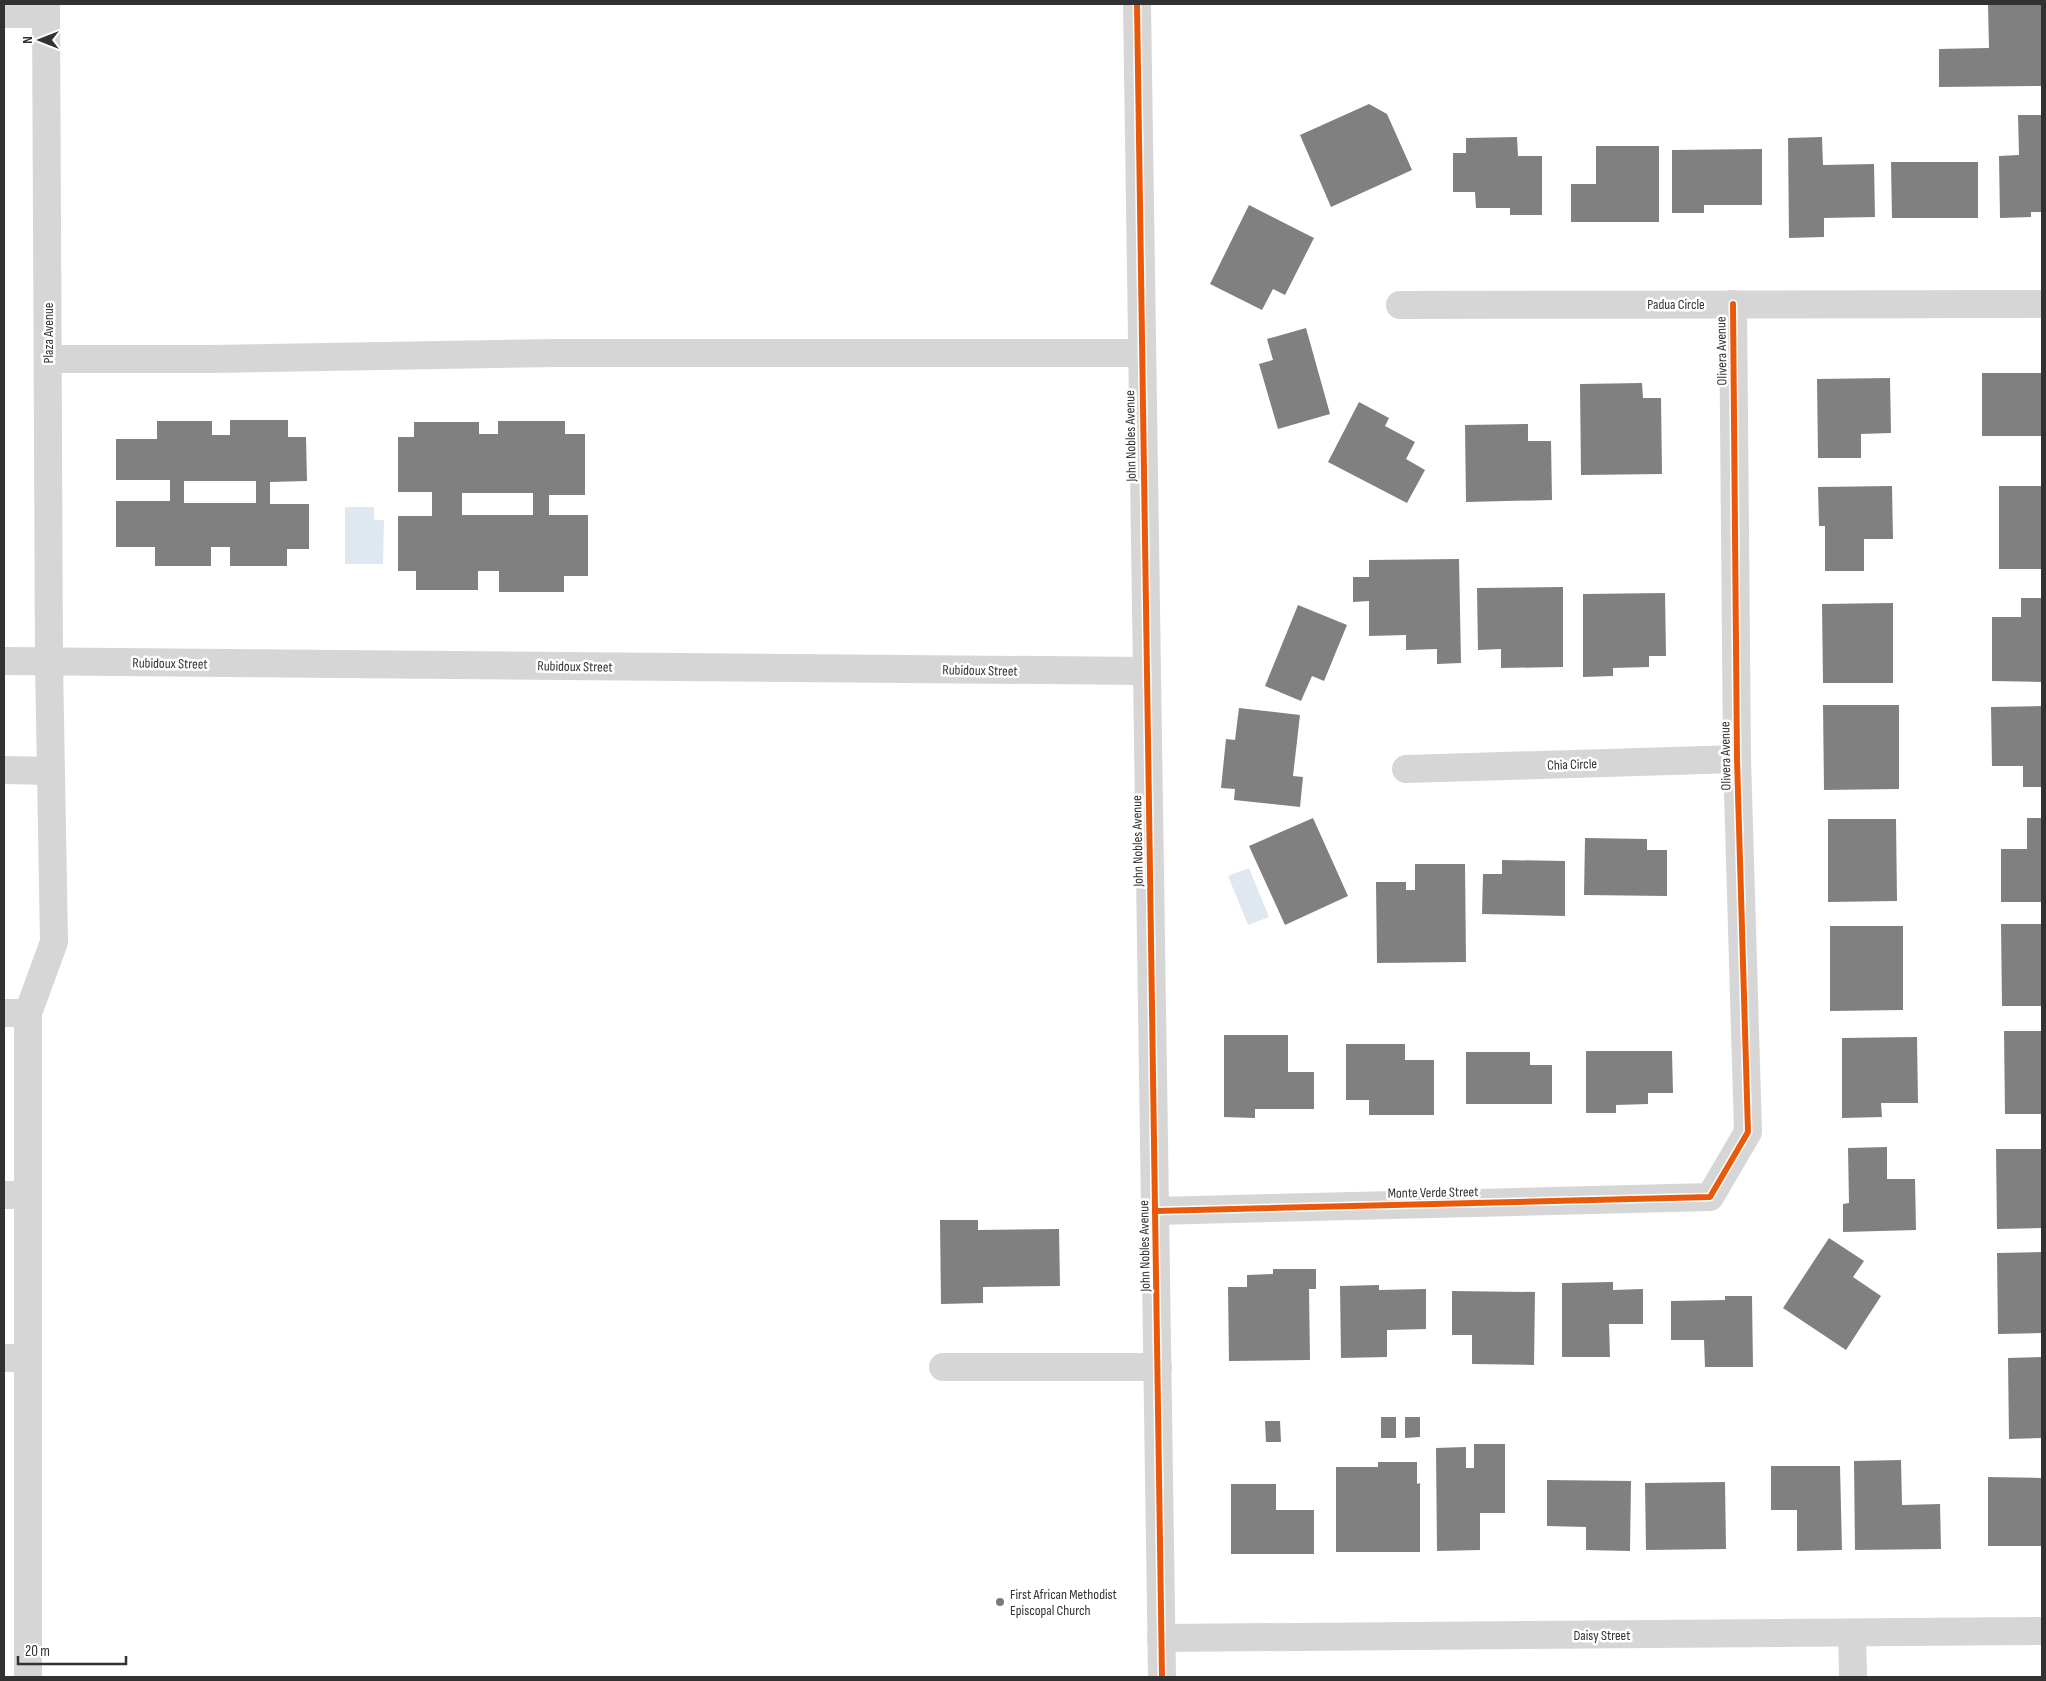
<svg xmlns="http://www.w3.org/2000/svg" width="2046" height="1681" viewBox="0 0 2046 1681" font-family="'Sofia Sans Condensed',sans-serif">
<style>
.water{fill:#dfe8f0}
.building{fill:#808080;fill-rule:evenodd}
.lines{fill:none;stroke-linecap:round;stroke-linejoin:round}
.minor{stroke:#d6d6d6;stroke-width:28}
.cycleway-casing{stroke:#fff;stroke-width:9}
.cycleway{stroke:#e8590c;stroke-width:6}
.poi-dot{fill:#7a7a7a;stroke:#fff;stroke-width:2}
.labels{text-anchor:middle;stroke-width:5;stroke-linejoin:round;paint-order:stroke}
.street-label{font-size:14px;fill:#323232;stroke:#fff}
.poi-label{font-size:14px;fill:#323232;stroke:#fff;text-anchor:start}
</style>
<rect width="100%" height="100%" fill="#fff"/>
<!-- water -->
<g class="water">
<polygon points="345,507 374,507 374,520 384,520 383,564 345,564"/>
<polygon points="1249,868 1269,917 1248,925 1228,876"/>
</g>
<!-- building -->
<g class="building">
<polygon points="1988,4 2042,4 2042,86 1939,87 1939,49 1989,48"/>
<polygon points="1369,104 1387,114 1412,170 1331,207 1300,135"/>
<polygon points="2018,115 2042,115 2042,212 2031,212 2031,217 2000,218 1999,156 2019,155"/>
<polygon points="1517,137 1518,156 1542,156 1542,215 1510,215 1510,208 1476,208 1475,192 1453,192 1453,153 1466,153 1466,138"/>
<polygon points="1822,137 1823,165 1874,164 1875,217 1824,218 1824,237 1789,238 1788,138"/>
<polygon points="1596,146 1659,146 1659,222 1571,222 1571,184 1596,184"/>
<polygon points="1762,149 1762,205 1704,205 1704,213 1672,213 1672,150"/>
<polygon points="1891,162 1978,162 1978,218 1892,218"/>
<polygon points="1249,205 1314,238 1285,295 1273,289 1262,310 1210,284"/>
<polygon points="1306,328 1330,414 1278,429 1259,364 1273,360 1267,339"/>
<rect x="1982" y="373" width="60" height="63"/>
<polygon points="1890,378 1891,433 1861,434 1861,458 1818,458 1817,379"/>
<polygon points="1642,383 1643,398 1661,398 1662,474 1581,475 1580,384"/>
<polygon points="1359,402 1389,418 1385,426 1415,442 1406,459 1425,470 1407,503 1328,462"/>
<path d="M230,420H288V437H306L307,481L270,482V504H309V549H287V566H230V547H211V566H155V547H116V501H170V480H116V439H157V421H212V435H230ZM184,481H256V503H184Z"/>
<path d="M498,421H565V434H585V495H549V515H588V576H564V592H499V571H478V590H416V571H398V516H432V492H398V437H414V422H479V434H498ZM462,493H533V515H462Z"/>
<polygon points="1528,424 1528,441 1551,441 1552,500 1466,502 1465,425"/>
<polygon points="1892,486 1893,539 1864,539 1864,571 1825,571 1825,526 1819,526 1818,487"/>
<rect x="1999" y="486" width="43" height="83"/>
<polygon points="1459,559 1461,663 1437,664 1437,649 1406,650 1406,635 1369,636 1369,601 1353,602 1353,577 1369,577 1369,560"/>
<polygon points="1563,587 1563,667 1501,668 1501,649 1478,650 1477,588"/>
<polygon points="1665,593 1666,656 1649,656 1649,667 1613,668 1613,676 1583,677 1583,594"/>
<polygon points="2021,598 2042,598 2042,682 1992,681 1992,617 2021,617"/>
<polygon points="1893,603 1893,683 1823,683 1822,604"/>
<polygon points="1298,605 1347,625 1324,681 1312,676 1301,701 1265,686"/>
<polygon points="1823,705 1899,705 1899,789 1824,790"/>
<polygon points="2042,706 2042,787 2023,787 2023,766 1992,766 1991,707"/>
<polygon points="1239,708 1300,715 1293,776 1303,777 1300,807 1234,800 1235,789 1221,788 1226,739 1235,740"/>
<polygon points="1313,818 1348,896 1285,925 1249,846"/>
<polygon points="2027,818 2042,818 2042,902 2001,902 2001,849 2027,849"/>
<polygon points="1828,819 1896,819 1897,901 1828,902"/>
<polygon points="1585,838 1647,839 1647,850 1667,850 1667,896 1584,895"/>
<polygon points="1502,860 1565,861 1565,916 1482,914 1483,874 1502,874"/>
<polygon points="1415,864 1465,864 1466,962 1377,963 1376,882 1406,882 1406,890 1415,890"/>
<polygon points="2001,924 2042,924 2042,1006 2002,1006"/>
<polygon points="1830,926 1903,926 1903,1010 1830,1011"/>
<polygon points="2004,1031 2042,1031 2042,1114 2005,1114"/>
<polygon points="1224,1035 1288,1035 1288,1072 1314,1072 1314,1109 1255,1109 1255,1118 1224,1117"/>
<polygon points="1917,1037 1918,1103 1881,1103 1882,1117 1842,1118 1842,1038"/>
<polygon points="1346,1044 1405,1044 1405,1060 1434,1060 1434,1115 1369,1115 1369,1100 1346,1100"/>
<polygon points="1586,1051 1672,1051 1673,1093 1648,1093 1648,1104 1616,1105 1616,1113 1586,1113"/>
<polygon points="1466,1052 1530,1052 1530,1065 1552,1065 1552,1104 1466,1104"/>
<polygon points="1887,1147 1887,1179 1915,1179 1916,1230 1843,1232 1843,1204 1849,1203 1848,1148"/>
<polygon points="1996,1149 2042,1149 2042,1228 1997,1229"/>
<polygon points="940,1220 978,1220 978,1230 1059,1229 1060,1286 983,1287 983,1303 941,1304"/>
<polygon points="1829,1238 1864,1261 1853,1277 1881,1296 1846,1350 1783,1308"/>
<polygon points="2042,1252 2042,1333 1998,1334 1997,1253"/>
<polygon points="1273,1269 1316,1269 1316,1289 1309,1289 1310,1360 1229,1361 1228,1287 1247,1287 1247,1275 1273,1274"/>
<polygon points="1613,1282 1613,1290 1643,1289 1643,1324 1609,1324 1610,1357 1562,1357 1562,1283"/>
<polygon points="1379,1285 1379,1290 1426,1289 1426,1329 1387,1330 1387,1357 1341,1358 1340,1286"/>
<polygon points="1452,1291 1535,1292 1534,1365 1472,1364 1472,1335 1452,1335"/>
<polygon points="1725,1296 1752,1296 1753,1367 1705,1367 1704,1340 1671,1340 1671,1301 1725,1300"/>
<polygon points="2042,1357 2042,1438 2009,1439 2008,1358"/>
<rect x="1381" y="1417" width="15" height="21"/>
<polygon points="1405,1417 1420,1417 1420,1437 1405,1438"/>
<polygon points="1265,1421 1280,1421 1281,1442 1266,1442"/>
<polygon points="1474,1444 1505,1444 1505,1513 1480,1513 1480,1550 1437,1551 1436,1448 1466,1447 1466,1468 1474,1468"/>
<polygon points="1901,1460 1902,1505 1940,1504 1941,1549 1855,1550 1854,1461"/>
<polygon points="1378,1462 1417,1462 1417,1484 1420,1483 1420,1552 1336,1552 1336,1467 1378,1467"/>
<polygon points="1771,1466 1840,1466 1842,1550 1797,1551 1797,1510 1771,1510"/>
<polygon points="1988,1477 2042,1478 2042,1546 1988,1546"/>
<polygon points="1547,1480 1631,1481 1630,1551 1586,1550 1586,1527 1547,1526"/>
<polygon points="1725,1482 1726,1549 1646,1550 1645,1483"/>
<polygon points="1231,1484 1276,1484 1276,1510 1314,1510 1314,1554 1231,1554"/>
</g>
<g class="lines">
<!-- minor -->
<g class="minor">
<polyline points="1137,4 1162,1677"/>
<polyline points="4,14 46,14"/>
<polyline points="1400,305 2042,304"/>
<polyline points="48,359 208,359 556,353 1141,353"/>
<polyline points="4,661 1146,671"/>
<polyline points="1406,769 1737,759"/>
<polyline points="4,770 51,771"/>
<polyline points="4,1013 28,1013"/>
<polyline points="4,1195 28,1195"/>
<polyline points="1156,1211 1710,1197 1748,1132 1737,759 1733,304"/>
<polyline points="4,1358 28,1358"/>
<polyline points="943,1367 1158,1367"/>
<polyline points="1852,1633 1853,1677"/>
<polyline points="1161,1638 2042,1631"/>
<polyline points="28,1677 28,1013 54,942 49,661 46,4"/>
</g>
<defs>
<g id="cycleway">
<polyline points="1137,4 1162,1677"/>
<polyline points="1156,1211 1710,1197 1748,1132 1737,759 1733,304"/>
</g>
</defs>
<!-- cycleway casing -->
<use href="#cycleway" class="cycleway-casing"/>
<!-- cycleway -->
<use href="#cycleway" class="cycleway"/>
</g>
<!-- markers -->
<circle class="poi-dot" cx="1000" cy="1602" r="5"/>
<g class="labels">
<!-- street labels -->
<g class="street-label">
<text x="1676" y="309">Padua Circle</text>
<text transform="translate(48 333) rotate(-90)" y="5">Plaza Avenue</text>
<text transform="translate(1721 351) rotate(-91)" y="5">Olivera Avenue</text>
<text transform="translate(1130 436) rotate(-91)" y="5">John Nobles Avenue</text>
<text transform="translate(170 663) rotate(1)" y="5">Rubidoux Street</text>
<text transform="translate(575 666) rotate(1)" y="5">Rubidoux Street</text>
<text transform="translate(980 670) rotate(1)" y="5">Rubidoux Street</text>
<text transform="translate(1725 756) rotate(-91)" y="5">Olivera Avenue</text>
<text transform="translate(1572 764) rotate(-2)" y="5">Chia Circle</text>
<text transform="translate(1137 841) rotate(-91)" y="5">John Nobles Avenue</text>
<text transform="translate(1433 1192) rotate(-1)" y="5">Monte Verde Street</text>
<text transform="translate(1144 1246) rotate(-91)" y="5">John Nobles Avenue</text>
<text x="1602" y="1640">Daisy Street</text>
</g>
<!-- poi labels -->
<g class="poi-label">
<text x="1010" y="1599">First African Methodist<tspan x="1010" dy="16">Episcopal Church</tspan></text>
</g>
</g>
<!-- border -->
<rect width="2046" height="1681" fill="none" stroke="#323232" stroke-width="10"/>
<!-- north arrow -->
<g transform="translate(40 40) rotate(270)" stroke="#ffffff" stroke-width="4" paint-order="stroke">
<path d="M0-4L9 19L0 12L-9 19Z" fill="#323232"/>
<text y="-8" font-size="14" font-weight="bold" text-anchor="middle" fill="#323232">N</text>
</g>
<!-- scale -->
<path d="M18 1656v8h108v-8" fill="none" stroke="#323232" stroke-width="2.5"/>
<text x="25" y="1656" font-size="15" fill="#323232" stroke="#ffffff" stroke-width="4" paint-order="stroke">20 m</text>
</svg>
